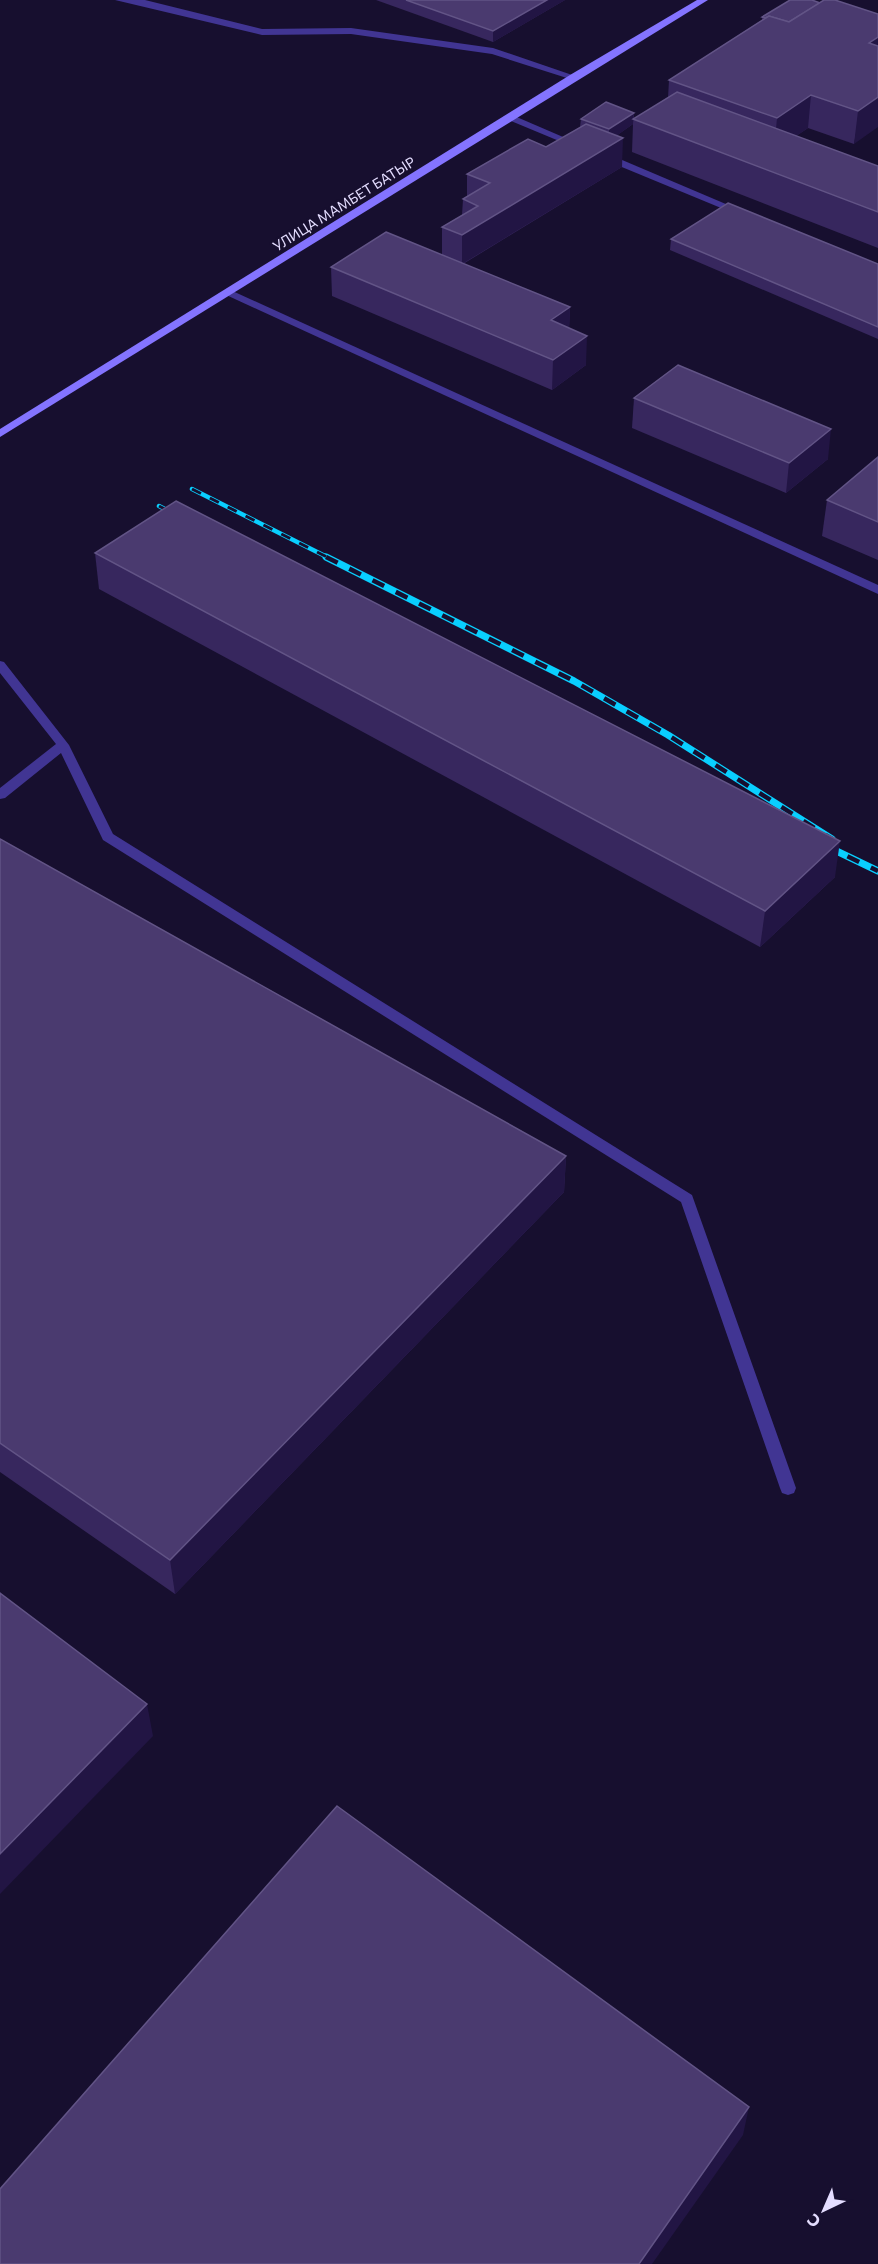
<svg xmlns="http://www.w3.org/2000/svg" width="878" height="2264" viewBox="0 0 878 2264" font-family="Commissioner,sans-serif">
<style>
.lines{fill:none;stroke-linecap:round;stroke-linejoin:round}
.lane{fill:#413593;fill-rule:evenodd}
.secondary{fill:#8474ff;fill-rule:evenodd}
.rail-far1-casing{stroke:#09cfff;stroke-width:4.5}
.rail-casing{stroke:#09cfff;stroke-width:7}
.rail-far1{stroke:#170f2f;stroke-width:3;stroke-dasharray:10;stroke-linecap:butt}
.rail{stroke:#170f2f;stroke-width:4.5;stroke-dasharray:13;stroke-linecap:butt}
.wall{fill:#37275e}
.shaded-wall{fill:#221544}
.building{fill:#4a3a6f;stroke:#625486;stroke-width:1.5}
.labels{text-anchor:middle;stroke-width:4.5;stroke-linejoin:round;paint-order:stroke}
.far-street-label{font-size:14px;fill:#e4ddff;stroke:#170f2f}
</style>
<rect width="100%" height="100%" fill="#170f2f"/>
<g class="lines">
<!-- lane -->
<g class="lane">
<polygon points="115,0 145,0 262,29 351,28 493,48 578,77 570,79 492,54 351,34 262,35"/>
<polygon points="506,115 512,115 584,146 576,148 506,119"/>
<polygon points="600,154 608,154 747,213 738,215 600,158"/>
<polygon points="228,289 878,585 878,594 224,294 223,292"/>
<polygon points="0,661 4,662 69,745 113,834 692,1195 796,1488 794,1493 788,1495 782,1493 780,1488 681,1202 103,840 61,753 5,798 0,799 0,788 56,744 0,673"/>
</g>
<!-- secondary -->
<polygon class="secondary" points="697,0 708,0 0,437 0,429 570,75"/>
<defs>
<g id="rail-far1">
<polyline points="192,489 329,558"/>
<polyline points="159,506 180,517"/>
</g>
<g id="rail">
<polyline points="326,557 574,681 668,735 832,839"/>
<polyline points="824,845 878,871"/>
</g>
</defs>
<!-- rail-far1 casing -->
<use href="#rail-far1" class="rail-far1-casing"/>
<!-- rail casing -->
<use href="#rail" class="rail-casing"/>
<!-- rail-far1 -->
<use href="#rail-far1" class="rail-far1"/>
<!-- rail -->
<use href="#rail" class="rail"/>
</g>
<!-- wall -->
<g class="wall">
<polygon points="376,0 565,0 493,42"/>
<polygon points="820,3 878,14 854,144 808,128 796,136 878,166 878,248 632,152 633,124 616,136 622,167 463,264 570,307 569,328 586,365 552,390 332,296 331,267 442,255 442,227 462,215 463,199 467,196 467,174 546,147 580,127 581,119 634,113 634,119 668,98 669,80 762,20 762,17"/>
<polygon points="671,239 878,264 878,339 670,250"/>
<polygon points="634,398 828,459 786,493 632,428"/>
<polygon points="878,457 878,560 822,536 827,500"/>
<polygon points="95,553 835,877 760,947 99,589"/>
<polygon points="0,839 566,1156 564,1192 175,1594 0,1472"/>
</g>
<!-- shaded-wall -->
<g class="shaded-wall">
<polygon points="547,0 565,0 493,42 493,31"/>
<polygon points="878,37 878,67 869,43"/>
<polygon points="811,95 808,128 774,151 777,118"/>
<polygon points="878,97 878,127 854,144 858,111"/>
<polygon points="634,113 633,124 609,141 609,129"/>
<polygon points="623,138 622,167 462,264 462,235"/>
<polygon points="570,307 569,337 551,320"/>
<polygon points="587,336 586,365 552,390 553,360"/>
<polygon points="831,429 828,459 786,493 789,463"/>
<polygon points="840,841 835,877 760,947 765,911"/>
<polygon points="566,1156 564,1192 175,1594 170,1560"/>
<polygon points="147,1704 153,1736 0,1894 0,1854"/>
<polygon points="749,2107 743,2135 652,2264 639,2264"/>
</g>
<!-- building -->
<g class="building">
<polygon points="406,0 547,0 493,31"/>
<polygon points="790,0 812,0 820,3 789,22 769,16 765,18 762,17"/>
<polygon points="824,0 835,0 878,14 878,37 869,43 878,46 878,97 858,111 811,95 777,118 669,80 769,16 789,22"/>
<polygon points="677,92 878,166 878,212 633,119"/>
<polygon points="606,102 634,113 609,129 581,119"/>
<polygon points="586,124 623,138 462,235 442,227 478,206 463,199 490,183 467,174 528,139 546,147"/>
<polygon points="728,203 878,264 878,327 671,239"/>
<polygon points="386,232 570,307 551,320 587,336 553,360 331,267"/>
<polygon points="678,365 831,429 789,463 634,398"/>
<polygon points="878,457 878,522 827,500"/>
<polygon points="176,501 840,841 765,911 95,553"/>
<polygon points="0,839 566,1156 170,1560 0,1443"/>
<polygon points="0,1593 147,1704 0,1854"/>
<polygon points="337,1806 749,2107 639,2264 0,2264 0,2189"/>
</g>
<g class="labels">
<!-- far-street labels -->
<g class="far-street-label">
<text transform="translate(344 204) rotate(-32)" y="5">УЛИЦА МАМБЕТ БАТЫР</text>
</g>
</g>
<!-- north arrow -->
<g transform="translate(824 2210) rotate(224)" stroke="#170f2f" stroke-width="4.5" paint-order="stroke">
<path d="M0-4.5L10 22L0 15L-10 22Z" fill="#e4ddff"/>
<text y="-9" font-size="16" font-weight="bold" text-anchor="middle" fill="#e4ddff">С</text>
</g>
</svg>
